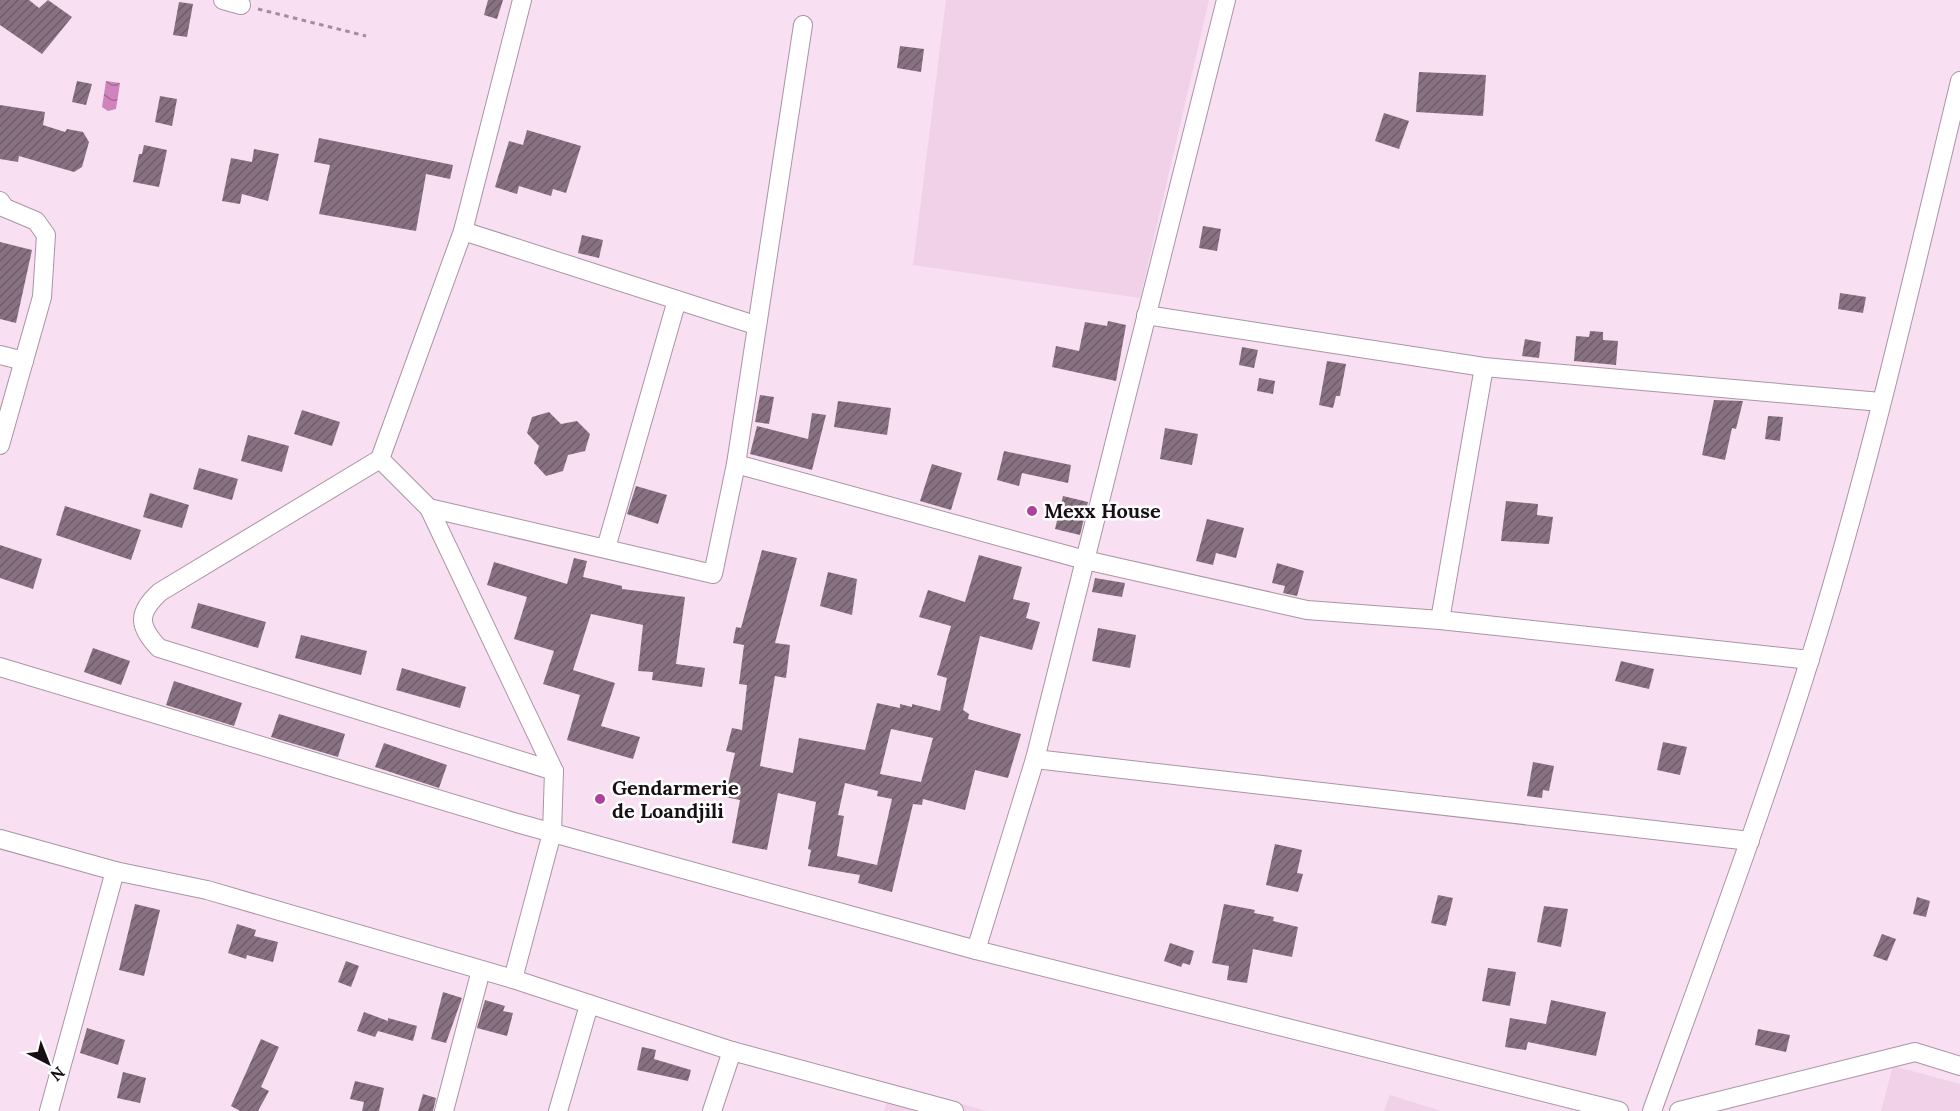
<svg xmlns="http://www.w3.org/2000/svg" width="1960" height="1111" viewBox="0 0 1960 1111" font-family="Lora,serif">
<style>
.built{fill:#f0d1e7}
.water{fill:url(#water-waves)}
.building{fill:url(#building-hatch);fill-rule:evenodd}
.lines{fill:none;stroke-linecap:round;stroke-linejoin:round}
.street-casing{stroke:#ab94a5;stroke-width:20}
.path{stroke:#a18e9c;stroke-width:3;stroke-dasharray:4.5 4.5;stroke-linecap:butt}
.street{stroke:#fff;stroke-width:18}
.poi-dot{fill:#b1409c;stroke:#fff;stroke-width:2}
.labels{text-anchor:middle;stroke-width:5;stroke-linejoin:round;paint-order:stroke}
.poi-label{font-size:20px;font-weight:bold;fill:#170f15;stroke:#fff;text-anchor:start}
</style>
<defs>
<pattern id="water-waves" width="16" height="10" patternUnits="userSpaceOnUse" patternTransform="scale(1.5)"><rect width="16" height="10" fill="#d084be"/><path d="M0 5q4-4 8 0t8 0" fill="none" stroke="#a86a99"/></pattern>
<pattern id="building-hatch" width="6" height="6" patternUnits="userSpaceOnUse" patternTransform="scale(1.5)"><rect width="6" height="6" fill="#887282"/><path d="M-1 1l2-2M0 6l6-6M5 7l2-2" fill="none" stroke="#6e5c69"/></pattern>
</defs>
<rect width="100%" height="100%" fill="#f8dff1"/>
<!-- built -->
<g class="built">
<polygon points="946,0 1209,0 1140,298 913,265"/>
<polygon points="1893,1066 1960,1084 1960,1111 1881,1111"/>
<polygon points="893,1084 986,1111 884,1111"/>
<polygon points="1390,1095 1441,1111 1384,1111"/>
</g>
<!-- water -->
<polygon class="water" points="106,81 120,83 116,109 108,111 102,107"/>
<!-- building -->
<g class="building">
<polygon points="0,0 29,0 39,8 48,0 72,17 42,54 0,25"/>
<polygon points="488,0 503,0 497,19 484,15"/>
<polygon points="179,2 193,4 187,37 173,35"/>
<polygon points="900,46 924,49 921,72 897,68"/>
<polygon points="1419,72 1486,75 1483,116 1416,112"/>
<polygon points="77,81 92,84 86,105 72,102"/>
<polygon points="160,96 177,99 172,126 155,122"/>
<polygon points="0,105 45,112 43,125 65,132 67,129 83,132 89,142 82,167 74,172 19,156 18,162 0,159"/>
<polygon points="1384,113 1409,121 1399,149 1375,141"/>
<polygon points="527,130 581,146 566,193 553,189 551,196 519,186 517,194 495,187 509,141 523,145"/>
<polygon points="319,138 453,165 450,179 426,174 416,231 319,214 330,165 314,162"/>
<polygon points="144,145 167,150 159,187 133,182 139,154 142,154"/>
<polygon points="254,149 279,154 268,201 242,194 240,204 222,201 231,158 252,162"/>
<polygon points="1203,226 1221,229 1217,251 1199,248"/>
<polygon points="582,235 603,240 599,258 578,253"/>
<polygon points="0,242 32,250 16,323 0,319"/>
<polygon points="1840,293 1866,297 1863,313 1838,309"/>
<polygon points="1108,321 1126,325 1116,381 1052,367 1056,346 1079,351 1085,322 1107,326"/>
<polygon points="1590,331 1603,332 1603,340 1618,341 1616,365 1574,361 1576,336 1589,337"/>
<polygon points="1525,339 1541,342 1539,358 1522,356"/>
<polygon points="1242,347 1258,350 1254,368 1239,365"/>
<polygon points="1327,361 1346,364 1340,396 1336,396 1333,408 1319,405"/>
<polygon points="1259,378 1275,381 1273,394 1257,391"/>
<polygon points="760,395 774,397 769,424 755,422"/>
<polygon points="1714,400 1743,401 1736,429 1732,428 1725,460 1702,455"/>
<polygon points="838,401 891,408 887,435 834,427"/>
<polygon points="302,410 340,422 332,446 294,434"/>
<polygon points="549,412 561,424 577,421 590,434 585,451 568,455 563,471 546,476 534,463 539,446 527,433 532,417"/>
<polygon points="812,413 826,415 812,470 750,454 757,426 808,439"/>
<polygon points="1768,416 1783,417 1780,441 1765,439"/>
<polygon points="1165,428 1198,434 1192,465 1160,459"/>
<polygon points="248,435 289,446 282,472 241,461"/>
<polygon points="1004,451 1071,465 1068,483 1022,473 1019,486 997,480"/>
<polygon points="932,464 962,473 951,510 920,501"/>
<polygon points="199,468 238,479 232,500 193,489"/>
<polygon points="636,486 667,495 658,524 627,514"/>
<polygon points="150,493 189,505 182,528 143,517"/>
<polygon points="1063,496 1088,502 1080,535 1055,529"/>
<polygon points="1506,501 1538,504 1537,515 1553,517 1549,544 1501,541"/>
<polygon points="65,506 141,530 131,560 56,535"/>
<polygon points="1207,519 1244,528 1236,558 1216,553 1213,565 1196,561"/>
<polygon points="0,545 42,559 33,589 0,578"/>
<path d="M762,550L797,558L775,643L790,645L786,678L775,676L760,766L793,773L799,738L865,750L877,703L900,708V704L912,707V704L940,711L947,678L937,675L951,626L919,617L928,590L965,602L979,555L1022,567L1013,599L1030,603L1026,618L1040,622L1032,650L980,636L963,710L969,714L968,719L1021,734L1008,778L975,770L965,810L923,799L922,805L913,804L892,892L858,883L860,875L808,866L811,850L808,849L816,802L778,793L767,850L732,843L740,800L725,797L735,753L726,751L732,728L742,730L747,685L739,684L744,645L733,643L736,627L741,628ZM891,729L933,738L921,782L880,774ZM845,783L878,791L877,796L892,799L877,865L837,856L844,816L838,815Z"/>
<polygon points="574,558 587,561 583,577 622,586 622,589 685,597 676,664 705,668 702,687 652,680 653,672 638,671 643,625 591,614 573,670 615,683 601,726 640,737 633,759 567,740 580,695 543,684 554,651 514,639 527,597 487,585 494,562 567,584"/>
<polygon points="1277,563 1304,571 1297,596 1283,593 1285,586 1272,583"/>
<polygon points="828,572 857,579 852,615 820,606"/>
<polygon points="1095,578 1125,583 1122,597 1092,592"/>
<polygon points="198,603 266,622 258,648 191,628"/>
<polygon points="1098,628 1136,635 1130,668 1092,661"/>
<polygon points="301,635 367,651 361,675 295,658"/>
<polygon points="93,648 130,661 121,685 84,672"/>
<polygon points="1621,661 1654,669 1649,689 1615,681"/>
<polygon points="402,668 466,687 460,708 396,690"/>
<polygon points="174,681 242,703 234,726 166,705"/>
<polygon points="279,714 345,734 338,757 271,737"/>
<polygon points="1663,742 1687,747 1680,775 1657,770"/>
<polygon points="384,743 447,765 439,788 375,767"/>
<polygon points="1533,762 1554,766 1549,791 1543,790 1542,798 1527,796"/>
<polygon points="1275,844 1302,850 1297,873 1303,874 1298,892 1266,885"/>
<polygon points="1438,895 1453,898 1446,926 1431,923"/>
<polygon points="1917,897 1930,901 1926,917 1913,914"/>
<polygon points="135,904 160,910 144,976 119,970"/>
<polygon points="1224,904 1255,910 1254,913 1274,917 1273,921 1298,927 1292,957 1253,949 1247,983 1227,980 1229,966 1212,963"/>
<polygon points="1544,906 1568,909 1561,947 1537,942"/>
<polygon points="237,924 256,930 254,936 278,942 273,962 247,955 246,959 228,953"/>
<polygon points="1882,934 1896,939 1887,961 1873,956"/>
<polygon points="1170,943 1194,951 1190,965 1183,963 1181,967 1164,961"/>
<polygon points="346,961 359,966 351,987 338,982"/>
<polygon points="1488,968 1516,972 1510,1006 1482,1001"/>
<polygon points="443,992 462,998 446,1043 431,1039"/>
<polygon points="485,1000 505,1006 503,1011 513,1013 507,1036 477,1028"/>
<polygon points="1551,1000 1606,1012 1596,1056 1528,1042 1526,1050 1505,1047 1510,1018 1546,1024"/>
<polygon points="364,1012 388,1021 388,1018 417,1026 413,1041 378,1031 375,1037 357,1031"/>
<polygon points="87,1028 125,1040 118,1065 80,1053"/>
<polygon points="1758,1029 1790,1035 1786,1052 1755,1045"/>
<polygon points="261,1039 279,1047 261,1087 269,1091 258,1111 240,1111 231,1106"/>
<polygon points="642,1047 656,1050 654,1059 691,1070 688,1081 637,1070"/>
<polygon points="123,1072 146,1078 140,1103 117,1098"/>
<polygon points="355,1081 384,1088 379,1111 362,1111 364,1102 350,1099"/>
<polygon points="423,1094 436,1098 433,1111 418,1111"/>
</g>
<g class="lines">
<defs>
<g id="street">
<polyline points="223,0 241,5"/>
<path d="M522,0L463,231L380,459L160,592C137,613 138,626 159,648L554,771"/>
<polyline points="0,201 5,208 36,221 46,235 42,297 0,445"/>
<polyline points="463,231 755,325"/>
<polyline points="1146,315 1484,367 1881,402"/>
<polyline points="0,355 24,361"/>
<polyline points="380,459 429,508 554,771 552,833 513,979"/>
<polyline points="736,464 1085,560 1307,610 1440,620 1810,660"/>
<polyline points="429,508 713,574 736,464 803,25"/>
<polyline points="606,548 677,300"/>
<polyline points="1440,620 1484,367"/>
<polyline points="0,667 517,823 976,950 1619,1111"/>
<polyline points="1035,759 1750,841"/>
<polyline points="0,839 115,871 207,890 513,979 732,1051 954,1111"/>
<polyline points="976,950 1035,759 1226,0"/>
<polyline points="49,1111 115,871"/>
<polyline points="444,1111 481,970"/>
<polyline points="558,1111 589,1005"/>
<polyline points="712,1111 732,1051"/>
<path d="M1652,1111C1706,962 1762,813 1809,662C1869,471 1913,275 1960,81"/>
<polyline points="1679,1111 1915,1052 1960,1066"/>
</g>
</defs>
<!-- street casing -->
<use href="#street" class="street-casing"/>
<!-- path -->
<polyline class="path" points="258,9 366,36"/>
<!-- street -->
<use href="#street" class="street"/>
</g>
<!-- markers -->
<g class="poi-dot">
<circle cx="1032" cy="511" r="6"/>
<circle cx="600" cy="799" r="6"/>
</g>
<g class="labels">
<!-- poi labels -->
<g class="poi-label">
<text x="1044" y="518">Mexx House</text>
<text x="612" y="795">Gendarmerie<tspan x="612" dy="23">de Loandjili</tspan></text>
</g>
</g>
<!-- north arrow -->
<g transform="translate(48 1063) rotate(138)" stroke="#ffffff" stroke-width="4.5" paint-order="stroke">
<path d="M0-4.5L10 22L0 15L-10 22Z" fill="#170f15"/>
<text y="-9" font-size="16" font-weight="bold" text-anchor="middle" fill="#170f15">N</text>
</g>
</svg>
